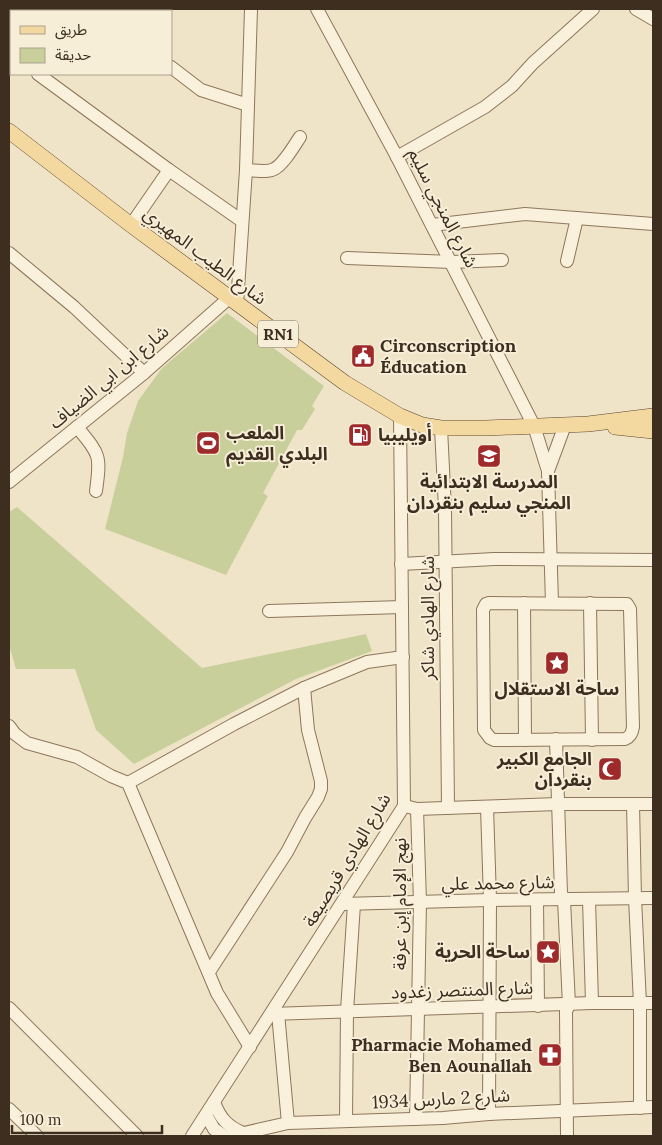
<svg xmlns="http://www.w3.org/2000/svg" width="662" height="1145" viewBox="0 0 662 1145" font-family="Lora,'Noto Sans Arabic',serif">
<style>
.green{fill:#c9cf9b}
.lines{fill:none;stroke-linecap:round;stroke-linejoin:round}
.minor-casing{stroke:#8d765c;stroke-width:14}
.major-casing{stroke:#5b4430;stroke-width:16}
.minor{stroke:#faf1dc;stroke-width:12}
.major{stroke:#f3d9a0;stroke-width:15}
.labels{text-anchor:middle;stroke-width:4;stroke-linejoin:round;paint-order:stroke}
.shield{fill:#f7eed8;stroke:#756857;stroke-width:1}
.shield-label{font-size:16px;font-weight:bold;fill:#3d2e20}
.street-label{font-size:18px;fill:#3d2e20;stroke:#f7eed8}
.poi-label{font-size:18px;font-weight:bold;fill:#3d2e20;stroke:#f7eed8;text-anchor:start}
</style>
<rect width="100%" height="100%" fill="#f0e4c8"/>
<!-- green -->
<g class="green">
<polygon points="227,313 324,386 312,406 315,409 302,430 297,430 263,493 268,496 226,575 105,529 123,457 127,433 138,401 162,368"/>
<polygon points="17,507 202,668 366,634 372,651 296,679 134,764 96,730 75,669 16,669 9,645 9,512"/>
</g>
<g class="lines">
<defs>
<g id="minor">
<polyline points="105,9 108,11"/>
<polyline points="317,9 397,157 534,426 548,471 552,603"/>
<polyline points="636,9 653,19"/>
<polyline points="15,11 17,9"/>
<polyline points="9,53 11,55"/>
<polyline points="171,67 201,90 248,105"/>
<polyline points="38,74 169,170 242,221"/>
<polyline points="397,157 485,107 512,86 533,63 593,9"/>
<path d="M246,170C254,170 267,173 274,169C283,165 294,146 300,137"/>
<polyline points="131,225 169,170"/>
<polyline points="432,225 525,214 653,224"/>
<polyline points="9,253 74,307 144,373"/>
<polyline points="347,258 452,262 502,260"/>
<polyline points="567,261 577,218"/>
<polyline points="237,304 246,170 251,9"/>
<path d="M77,427C100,455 101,455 96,491"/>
<polyline points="441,428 445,509 448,808"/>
<polyline points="548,471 565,425"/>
<polyline points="9,482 144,373 229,298"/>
<polyline points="401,564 494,559 653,560"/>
<path d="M489,603L627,604L630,609L633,727C632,734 630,737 625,739L494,740L490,738L484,730L483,610L486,604Z"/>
<polyline points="524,603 525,740"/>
<polyline points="590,603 592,740"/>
<polyline points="269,611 402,607"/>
<polyline points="9,726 15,734 27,743 77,757 111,776 128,783 217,993 250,1047"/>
<polyline points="556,739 561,893 564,900 569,1005 566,1011 567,1136"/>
<polyline points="128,783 234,724 304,688 367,662 403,657"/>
<polyline points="633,804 635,898 640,1004 640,1108"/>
<polyline points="409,807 417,809 558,804 653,804"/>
<polyline points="487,807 490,900 489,1114"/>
<polyline points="589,899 592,1003"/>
<polyline points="537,900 538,1006"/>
<polyline points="342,904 490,900 653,898"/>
<polyline points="209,972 287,852 305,818 318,797 321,789 321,781 308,730 304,688"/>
<polyline points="9,1008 137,1136"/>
<polyline points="278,1013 288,1123"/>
<polyline points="271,1014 592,1003 653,1003"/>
<path d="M214,1102C220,1118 227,1126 243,1133"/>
<polyline points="9,1109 37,1136"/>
<polyline points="206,1115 214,1129 224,1136"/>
<polyline points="416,1119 420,902 417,809"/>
<polyline points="346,1121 347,1011 354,904"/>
<polyline points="192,1136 404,806 400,416"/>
<polyline points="231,1136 288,1123 443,1118 489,1114 653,1107"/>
</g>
<g id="major">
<polyline points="9,131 131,225 345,383 400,416 422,425 441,428 486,428 588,424 653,416"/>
<polyline points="615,427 653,431"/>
</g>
</defs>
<!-- minor casing -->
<use href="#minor" class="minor-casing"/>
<!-- major casing -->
<use href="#major" class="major-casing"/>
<!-- minor -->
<use href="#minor" class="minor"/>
<!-- major -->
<use href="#major" class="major"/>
</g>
<!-- icons -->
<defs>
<symbol id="civic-square" viewBox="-11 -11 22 22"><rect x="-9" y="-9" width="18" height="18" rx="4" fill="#9e2a2b" stroke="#f7eed8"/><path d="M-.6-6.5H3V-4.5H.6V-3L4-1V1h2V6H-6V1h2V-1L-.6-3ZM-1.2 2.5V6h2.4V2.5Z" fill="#fff"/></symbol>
<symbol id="fuel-square" viewBox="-11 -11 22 22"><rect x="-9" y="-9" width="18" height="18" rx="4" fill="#9e2a2b" stroke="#f7eed8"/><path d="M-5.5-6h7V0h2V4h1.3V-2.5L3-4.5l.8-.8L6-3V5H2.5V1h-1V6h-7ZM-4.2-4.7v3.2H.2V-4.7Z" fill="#fff"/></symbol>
<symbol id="stadium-square" viewBox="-11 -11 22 22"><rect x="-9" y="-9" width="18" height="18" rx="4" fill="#9e2a2b" stroke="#f7eed8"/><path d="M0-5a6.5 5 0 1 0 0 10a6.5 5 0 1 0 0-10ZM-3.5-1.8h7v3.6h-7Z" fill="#fff"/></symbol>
<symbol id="school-square" viewBox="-11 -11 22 22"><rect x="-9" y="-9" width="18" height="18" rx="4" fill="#9e2a2b" stroke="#f7eed8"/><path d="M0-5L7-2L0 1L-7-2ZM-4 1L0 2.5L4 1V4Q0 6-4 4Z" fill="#fff"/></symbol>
<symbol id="sight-square" viewBox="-11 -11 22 22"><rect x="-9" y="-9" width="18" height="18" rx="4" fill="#9e2a2b" stroke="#f7eed8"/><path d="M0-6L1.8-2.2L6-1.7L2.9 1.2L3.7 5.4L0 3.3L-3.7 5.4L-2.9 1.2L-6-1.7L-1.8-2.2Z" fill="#fff"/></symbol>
<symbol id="mosque-square" viewBox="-11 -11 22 22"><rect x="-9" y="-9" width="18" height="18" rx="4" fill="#9e2a2b" stroke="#f7eed8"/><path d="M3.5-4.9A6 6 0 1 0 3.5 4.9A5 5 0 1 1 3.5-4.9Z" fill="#fff"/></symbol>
<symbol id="pharmacy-square" viewBox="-11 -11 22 22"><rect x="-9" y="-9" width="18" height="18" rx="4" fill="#9e2a2b" stroke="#f7eed8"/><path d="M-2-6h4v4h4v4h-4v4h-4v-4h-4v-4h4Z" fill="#fff"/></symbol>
</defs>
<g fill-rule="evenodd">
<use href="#civic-square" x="349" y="342" width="28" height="28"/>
<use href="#fuel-square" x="346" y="421" width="28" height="28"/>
<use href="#stadium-square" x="194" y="429" width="28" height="28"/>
<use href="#school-square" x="475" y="442" width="28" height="28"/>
<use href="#sight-square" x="543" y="649" width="28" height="28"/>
<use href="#mosque-square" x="596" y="755" width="28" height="28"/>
<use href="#sight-square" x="534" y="938" width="28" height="28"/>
<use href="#pharmacy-square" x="536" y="1041" width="28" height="28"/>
</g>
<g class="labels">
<!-- shield labels -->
<rect class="shield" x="258" y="320.5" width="40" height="27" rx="4"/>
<g class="shield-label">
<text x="278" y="340">RN1</text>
</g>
<!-- street labels -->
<g class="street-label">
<text transform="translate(443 208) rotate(63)" y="6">شارع المنجي سليم</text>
<text transform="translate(205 256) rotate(37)" y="6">شارع الطيب المهيري</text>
<text transform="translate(109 377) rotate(-40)" y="6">شارع ابن ابي الضياف</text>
<text transform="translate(428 618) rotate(-90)" y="6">شارع الهادي شاكر</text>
<text transform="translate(347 860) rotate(-59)" y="6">شارع الهادي قريصيعة</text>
<text transform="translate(498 883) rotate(-1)" y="6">شارع محمد علي</text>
<text transform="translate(400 904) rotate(-90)" y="6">نهج الإمام إبن عرفة</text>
<text transform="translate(462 990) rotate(-2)" y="6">شارع المنتصر زغدود</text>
<text transform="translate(441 1099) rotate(-3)" y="6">شارع 2 مارس 1934</text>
</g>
<!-- poi labels -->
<g class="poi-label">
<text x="380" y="352">Circonscription<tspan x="380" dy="21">Éducation</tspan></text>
<text x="226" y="439">الملعب<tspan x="226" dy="21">البلدي القديم</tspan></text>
<text x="378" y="441">أويليبيا</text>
<text x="489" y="488" text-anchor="middle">المدرسة الابتدائية<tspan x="489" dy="21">المنجي سليم بنقردان</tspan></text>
<text x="557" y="695" text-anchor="middle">ساحة الاستقلال</text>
<text x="592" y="765" text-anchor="end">الجامع الكبير<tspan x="592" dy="21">بنقردان</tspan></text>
<text x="530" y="958" text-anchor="end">ساحة الحرية</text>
<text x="532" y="1051" text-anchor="end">Pharmacie Mohamed<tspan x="532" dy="21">Ben Aounallah</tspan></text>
</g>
</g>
<!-- border -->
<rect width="662" height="1145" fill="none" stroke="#3d2e20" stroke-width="20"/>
<!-- legend -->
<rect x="10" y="10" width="162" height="65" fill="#f7eed8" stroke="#ada18e"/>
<rect x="20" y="26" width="25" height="8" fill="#f3d9a0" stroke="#ada18e"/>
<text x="55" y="35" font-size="15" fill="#3d2e20">طريق</text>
<rect x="20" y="48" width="25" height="15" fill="#c9cf9b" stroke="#ada18e"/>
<text x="55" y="60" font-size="15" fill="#3d2e20">حديقة</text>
<!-- scale -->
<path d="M12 1125v8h150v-8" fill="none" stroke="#3d2e20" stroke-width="2.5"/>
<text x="20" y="1125" font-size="15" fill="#3d2e20" stroke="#f7eed8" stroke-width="4" paint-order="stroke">100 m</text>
</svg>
